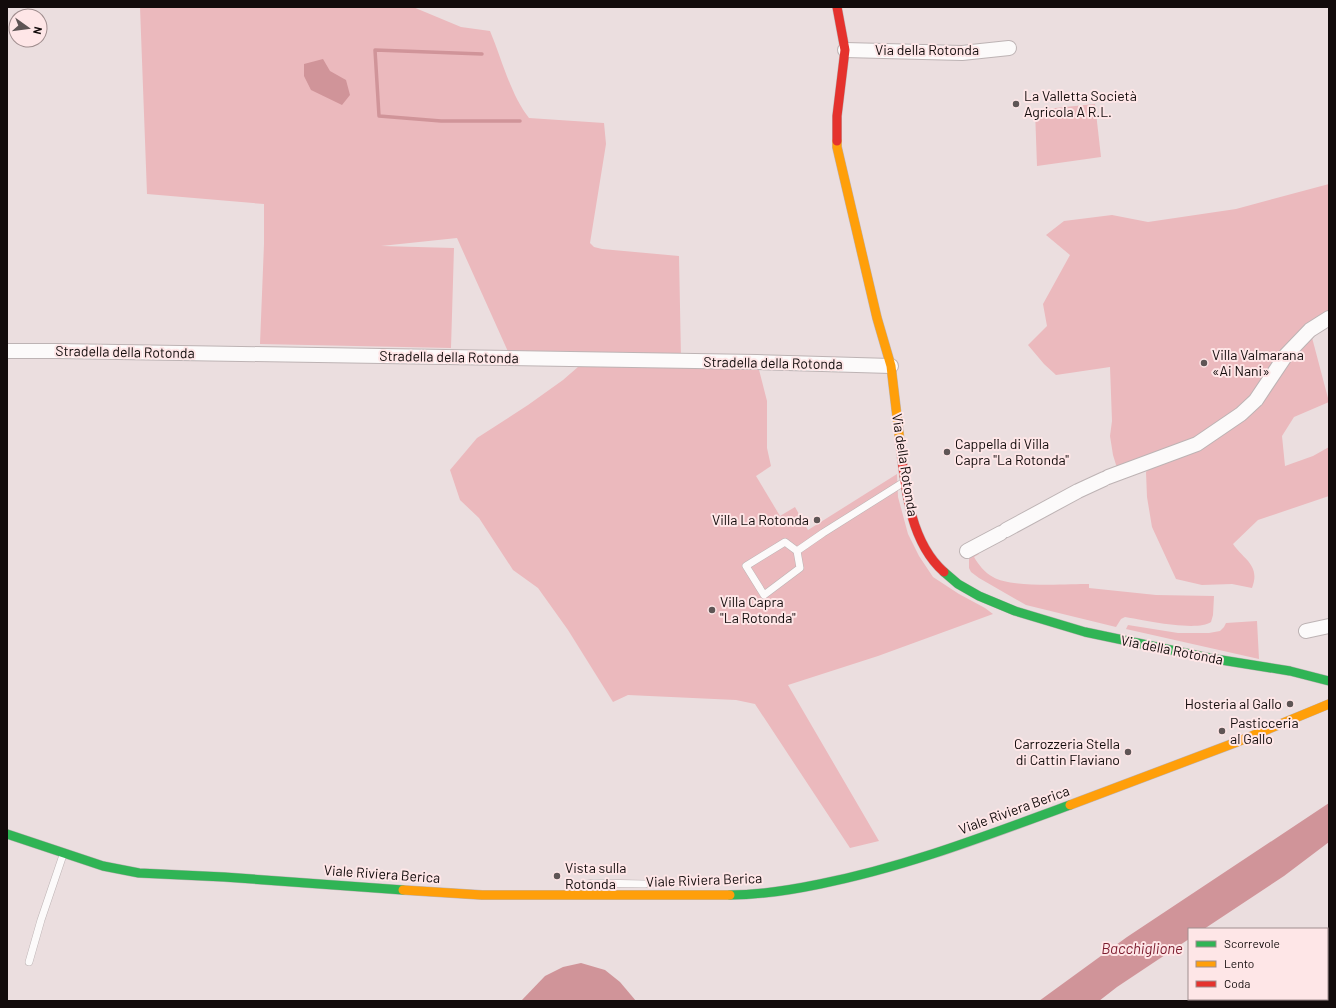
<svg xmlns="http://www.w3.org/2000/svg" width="1336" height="1008" viewBox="0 0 1336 1008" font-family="Barlow,sans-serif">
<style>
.green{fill:#ebb9bd}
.water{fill:#d09499}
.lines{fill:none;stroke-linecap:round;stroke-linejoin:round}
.stream{stroke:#d09499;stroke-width:3.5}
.lane-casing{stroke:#bdb3b4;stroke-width:8}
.street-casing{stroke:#bdb3b4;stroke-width:16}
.fast-casing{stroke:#bdb3b4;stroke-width:10}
.slow-casing{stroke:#bdb3b4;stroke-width:10}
.jam-casing{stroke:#bdb3b4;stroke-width:10}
.lane{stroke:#fcfafa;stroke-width:7}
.street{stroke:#fcfafa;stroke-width:14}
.fast{stroke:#30b455;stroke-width:9}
.slow{stroke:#ff9f0a;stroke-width:9}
.jam{stroke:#e5322d;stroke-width:9}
.poi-dot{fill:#5e5555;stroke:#fee6e7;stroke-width:1.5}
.labels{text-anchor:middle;stroke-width:4;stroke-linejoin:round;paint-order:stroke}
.street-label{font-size:14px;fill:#120b0b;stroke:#fee6e7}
.poi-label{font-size:14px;fill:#120b0b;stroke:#fee6e7;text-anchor:start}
.water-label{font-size:15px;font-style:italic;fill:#7d1d2f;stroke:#fee6e7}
</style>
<rect width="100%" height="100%" fill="#ebdedf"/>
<!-- green -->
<g class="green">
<path d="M140,7H413L461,27L490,31C501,57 511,96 529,118L604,123L606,144L590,243L594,247L602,249L679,256L681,358L510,356L457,238L381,246L454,248L451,348L260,344L264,244V204L147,194Z"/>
<polygon points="1095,104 1101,157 1037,166 1035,110"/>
<polygon points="1329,184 1329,311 1254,399 1194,442 1117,468 1113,455 1110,436 1112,421 1110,367 1056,375 1044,364 1028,345 1047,326 1043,304 1070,255 1046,235 1064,221 1112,215 1148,222 1236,209"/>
<path d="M1310,330L1329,402L1294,417L1282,436L1285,466L1313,456L1329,447V496L1258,520L1233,544C1243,559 1261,565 1252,588L1232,584L1202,585L1176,579L1152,527L1147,497L1146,472L1157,459L1241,414Z"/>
<polygon points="586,360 757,362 767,401 767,448 771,466 756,476 780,516 795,507 808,530 897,474 898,497 908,534 919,556 933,577 959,594 985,608 993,614 878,656 788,685 879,841 850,848 755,704 736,700 628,695 613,702 568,630 538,588 513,570 479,518 460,500 450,470 477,438 528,405 563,380"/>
<path d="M978,553L979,554L974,557C978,564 985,573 993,577C1010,588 1066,584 1089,584V588L1156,595L1214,596L1213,615L1211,622C1197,632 1143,620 1125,617L1121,619L1116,627L1026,605L979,578L971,572L969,568V558Z"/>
<polygon points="1257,621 1259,659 1126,629 1128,625 1178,633 1209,633 1220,631 1224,627 1226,623"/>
</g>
<!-- water -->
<g class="water">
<polygon points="323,59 330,71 346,80 350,95 342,105 311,90 304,76 304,64"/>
<polygon points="1329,803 1329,842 1284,876 1204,929 1189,929 1189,939 1117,987 1099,1001 1039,1001 1127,937"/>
<polygon points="581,963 605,970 620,982 636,1001 521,1001 545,976 563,967"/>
</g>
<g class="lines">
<!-- stream -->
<polyline class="stream" points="482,54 375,50 379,116 441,121 520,121"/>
<defs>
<g id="lane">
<polyline points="797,551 800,568 764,595 746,566 785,542 797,551 823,533 904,482"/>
<polyline points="581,885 594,883 645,884"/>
<polyline points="29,962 41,920 63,855"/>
</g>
<g id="street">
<polyline points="845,50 962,53 1009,48"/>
<polyline points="7,351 57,351 757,362 891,366"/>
<polyline points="1108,477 1197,444 1241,414 1256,400 1286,355 1310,330 1329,318"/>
<polyline points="1006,530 1078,491 1104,479"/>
<polyline points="967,551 1001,533"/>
<polyline points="1306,631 1329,626"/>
</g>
<g id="fast">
<polyline points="944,572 958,584 979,596 1015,611 1085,632 1209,658 1290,671 1329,681"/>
<polyline points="7,834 103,866 139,873 224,877 403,890"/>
<path d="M730,895C760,895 791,890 820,884C906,867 988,835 1070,805"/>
</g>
<g id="slow">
<polyline points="837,141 837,147 877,318 891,366 900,442"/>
<polyline points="1070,805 1237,742 1329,704"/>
<polyline points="403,890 482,895 730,895"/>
</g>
<g id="jam">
<polyline points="837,7 845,50 837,116 837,141"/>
<path d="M900,442C905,485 909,541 944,572"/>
</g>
</defs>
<!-- lane casing -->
<use href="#lane" class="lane-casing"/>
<!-- street casing -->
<use href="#street" class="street-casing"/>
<!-- fast casing -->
<use href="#fast" class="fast-casing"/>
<!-- slow casing -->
<use href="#slow" class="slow-casing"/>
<!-- jam casing -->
<use href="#jam" class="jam-casing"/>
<!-- lane -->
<use href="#lane" class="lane"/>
<!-- street -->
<use href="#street" class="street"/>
<!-- fast -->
<use href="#fast" class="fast"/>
<!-- slow -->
<use href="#slow" class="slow"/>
<!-- jam -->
<use href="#jam" class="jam"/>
</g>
<!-- markers -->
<g class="poi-dot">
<circle cx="1016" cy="104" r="4"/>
<circle cx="1204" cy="363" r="4"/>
<circle cx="947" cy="452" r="4"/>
<circle cx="817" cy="520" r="4"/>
<circle cx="712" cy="610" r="4"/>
<circle cx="1290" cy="704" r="4"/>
<circle cx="1222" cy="731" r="4"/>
<circle cx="1128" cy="752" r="4"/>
<circle cx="557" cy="876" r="4"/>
</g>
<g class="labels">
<!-- street labels -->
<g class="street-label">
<text x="927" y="55">Via della Rotonda</text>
<text transform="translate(125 352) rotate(1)" y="5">Stradella della Rotonda</text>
<text transform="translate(449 357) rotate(1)" y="5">Stradella della Rotonda</text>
<text transform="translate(773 363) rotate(1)" y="5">Stradella della Rotonda</text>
<text transform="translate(905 465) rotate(81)" y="5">Via della Rotonda</text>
<text transform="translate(1172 650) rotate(11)" y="5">Via della Rotonda</text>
<text transform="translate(1014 810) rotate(-20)" y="5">Viale Riviera Berica</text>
<text transform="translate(382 874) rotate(4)" y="5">Viale Riviera Berica</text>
<text transform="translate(704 880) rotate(-2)" y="5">Viale Riviera Berica</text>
</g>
<!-- poi labels -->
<g class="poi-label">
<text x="1024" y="101">La Valletta Società<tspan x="1024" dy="16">Agricola A R.L.</tspan></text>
<text x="1212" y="360">Villa Valmarana<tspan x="1212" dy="16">«Ai Nani»</tspan></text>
<text x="955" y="449">Cappella di Villa<tspan x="955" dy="16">Capra "La Rotonda"</tspan></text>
<text x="809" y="525" text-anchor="end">Villa La Rotonda</text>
<text x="720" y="607">Villa Capra<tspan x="720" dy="16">"La Rotonda"</tspan></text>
<text x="1282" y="709" text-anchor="end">Hosteria al Gallo</text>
<text x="1230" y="728">Pasticceria<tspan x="1230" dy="16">al Gallo</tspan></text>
<text x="1120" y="749" text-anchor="end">Carrozzeria Stella<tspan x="1120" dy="16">di Cattin Flaviano</tspan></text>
<text x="565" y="873">Vista sulla<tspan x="565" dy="16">Rotonda</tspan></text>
</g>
<!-- water labels -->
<g class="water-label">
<text x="1142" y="954">Bacchiglione</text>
</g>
</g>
<!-- border -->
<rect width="1336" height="1008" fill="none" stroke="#120b0b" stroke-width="16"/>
<!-- legend -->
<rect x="1188" y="928" width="140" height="72" fill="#fee6e7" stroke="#a08e8f"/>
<rect x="1196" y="941" width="20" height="6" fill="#30b455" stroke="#a08e8f"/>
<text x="1224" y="948" font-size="12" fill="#120b0b">Scorrevole</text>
<rect x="1196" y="961" width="20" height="6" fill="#ff9f0a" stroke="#a08e8f"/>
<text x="1224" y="968" font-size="12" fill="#120b0b">Lento</text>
<rect x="1196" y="981" width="20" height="6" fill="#e5322d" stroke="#a08e8f"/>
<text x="1224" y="988" font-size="12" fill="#120b0b">Coda</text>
<!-- north arrow -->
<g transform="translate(28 28) rotate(104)"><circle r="19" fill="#fee6e7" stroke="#a08e8f"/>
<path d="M0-3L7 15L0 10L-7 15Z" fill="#5e5555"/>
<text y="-6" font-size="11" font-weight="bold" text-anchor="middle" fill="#120b0b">N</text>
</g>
</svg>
